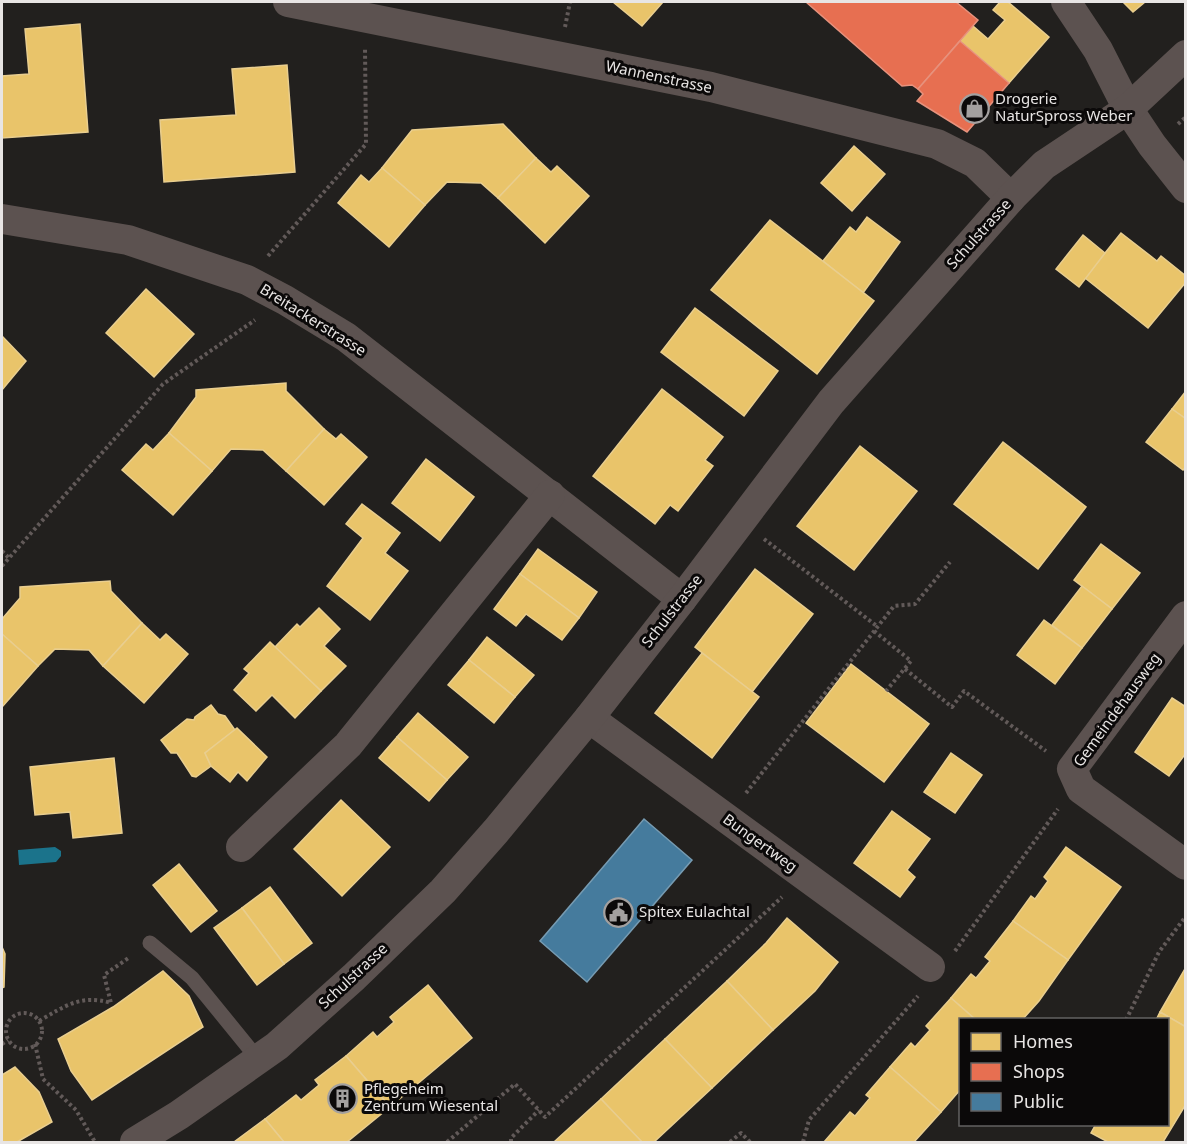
<svg xmlns="http://www.w3.org/2000/svg" width="1187" height="1144" viewBox="0 0 1187 1144" font-family="'Noto Sans',sans-serif">
<style>
.water{fill:#1b738b}
.homes{fill:#e9c46a;stroke:#e9ce8f;stroke-width:1.5}
.shops{fill:#e76f51;stroke:#e7927d;stroke-width:1.5}
.public{fill:#457b9d;stroke:#769bb2;stroke-width:1.5}
.lines{fill:none;stroke-linecap:round;stroke-linejoin:round}
.path{stroke:#625a59;stroke-width:4;stroke-dasharray:3 3;stroke-linecap:butt}
.lane{stroke:#5c5250;stroke-width:15}
.street{stroke:#5c5250;stroke-width:30}
.labels{text-anchor:middle;stroke-width:6;stroke-linejoin:round;paint-order:stroke}
.street-label{font-size:15px;fill:#e8e5e4;stroke:#0b0909}
.poi-label{font-size:15px;fill:#e8e5e4;stroke:#0b0909;text-anchor:start}
</style>
<rect width="100%" height="100%" fill="#22201e"/>
<!-- water -->
<polygon class="water" points="55,847 61,851 61,856 56,862 19,865 18,850"/>
<!-- homes -->
<g class="homes">
<polygon points="613,2 663,2 642,26"/>
<polygon points="1000,2 1008,2 1049,37 1009,83 960,41 973,26 988,39 1005,20 993,10"/>
<polygon points="1123,2 1145,2 1133,12"/>
<polygon points="80,24 88,132 2,138 2,76 29,74 25,29"/>
<polygon points="287,65 295,172 164,182 160,120 236,115 232,69"/>
<polygon points="503,124 536,158 498,198 481,183 447,182 425,205 382,168 412,130"/>
<polygon points="854,146 885,174 852,211 821,183"/>
<polygon points="536,158 551,172 557,166 589,196 545,243 498,198"/>
<polygon points="382,168 425,205 389,247 338,203 361,175 369,182"/>
<polygon points="867,217 900,242 863,293 823,261 850,227 856,232"/>
<polygon points="770,220 874,301 817,374 711,290"/>
<polygon points="1121,233 1157,261 1161,256 1186,276 1186,282 1148,328 1085,278"/>
<polygon points="1083,235 1105,253 1079,287 1056,269"/>
<polygon points="146,289 194,334 154,377 106,333"/>
<polygon points="695,308 778,371 744,416 661,352"/>
<polygon points="2,336 26,361 2,390"/>
<polygon points="286,383 286,391 324,429 286,471 263,450 231,449 212,471 169,433 196,397 196,390"/>
<polygon points="662,389 723,437 705,460 713,466 678,511 670,505 655,524 593,476"/>
<polygon points="1186,391 1186,419 1172,409"/>
<polygon points="1172,409 1186,419 1186,467 1183,470 1146,442"/>
<polygon points="324,429 336,439 341,434 367,457 324,505 286,471"/>
<polygon points="169,433 212,471 173,515 122,470 146,444 153,450"/>
<polygon points="1003,442 1086,507 1038,569 954,504"/>
<polygon points="860,446 917,491 854,570 797,526"/>
<polygon points="426,459 474,497 440,541 392,503"/>
<polygon points="362,504 400,533 385,553 408,571 370,620 327,586 363,538 346,524"/>
<polygon points="1101,544 1140,573 1112,609 1074,580"/>
<polygon points="538,549 597,592 579,618 520,574"/>
<polygon points="755,569 813,614 752,692 695,647"/>
<polygon points="520,574 579,618 562,640 526,614 516,626 494,609"/>
<polygon points="110,581 111,591 142,623 103,666 89,650 55,649 38,666 2,634 2,619 20,598 20,587"/>
<polygon points="1082,586 1112,609 1082,648 1052,625"/>
<polygon points="319,608 340,629 324,646 346,666 321,691 275,647 297,624 300,627"/>
<polygon points="1044,620 1082,648 1055,684 1017,655"/>
<polygon points="142,623 160,640 166,634 188,654 144,703 103,666"/>
<polygon points="2,634 38,666 2,707"/>
<polygon points="487,637 534,675 515,697 469,660"/>
<polygon points="270,642 321,691 295,718 272,695 256,711 234,690 249,673 244,669"/>
<polygon points="702,653 759,697 712,758 655,713"/>
<polygon points="469,660 515,697 494,723 448,685"/>
<polygon points="851,664 929,724 884,782 806,723"/>
<polygon points="1172,698 1186,707 1186,753 1169,776 1135,752"/>
<polygon points="211,705 218,714 225,716 235,730 205,753 211,766 196,777 192,776 177,753 171,753 161,740 187,719 194,720 195,717"/>
<polygon points="418,713 468,757 447,780 397,737"/>
<polygon points="237,728 267,757 247,781 238,772 230,782 211,766 205,753"/>
<polygon points="397,737 447,780 429,801 379,758"/>
<polygon points="951,753 982,775 955,813 924,792"/>
<polygon points="114,758 122,833 73,838 70,812 35,815 30,767"/>
<polygon points="341,800 390,847 342,896 294,849"/>
<polygon points="892,811 930,839 907,870 915,877 900,897 854,863"/>
<polygon points="1066,847 1121,887 1068,960 1013,921 1031,896 1035,899 1048,881 1044,877"/>
<polygon points="179,864 217,911 191,932 153,885"/>
<polygon points="270,887 312,943 284,964 242,908"/>
<polygon points="242,908 284,964 257,985 214,928"/>
<polygon points="787,918 838,962 815,991 773,1030 727,981 766,943"/>
<polygon points="1013,921 1068,960 1039,1001 1022,1020 976,1020 951,998 971,974 976,978 990,961 985,957"/>
<polygon points="2,947 5,954 4,987 2,988"/>
<polygon points="1186,967 1186,1027 1160,1012"/>
<polygon points="163,971 189,996 203,1027 92,1100 71,1071 58,1039 113,1007"/>
<polygon points="727,981 773,1030 712,1088 665,1039"/>
<polygon points="428,985 472,1038 390,1107 346,1056 373,1032 377,1037 394,1022 390,1017"/>
<polygon points="951,998 976,1020 960,1020 960,1090 941,1112 890,1067 911,1043 915,1047 930,1030 926,1026"/>
<polygon points="1160,1012 1186,1027 1186,1104 1163,1142 1108,1142 1091,1133 1096,1124 1168,1124 1168,1020 1156,1020"/>
<polygon points="665,1039 712,1088 654,1142 642,1142 601,1099"/>
<polygon points="346,1056 390,1107 347,1142 284,1142 265,1119 296,1095 301,1100 319,1085 315,1080"/>
<polygon points="15,1067 39,1092 52,1122 17,1142 2,1142 2,1075"/>
<polygon points="890,1067 941,1112 914,1142 824,1142 850,1112 855,1116 870,1098 866,1095"/>
<polygon points="601,1099 642,1142 554,1142"/>
<polygon points="265,1119 284,1142 234,1142"/>
</g>
<!-- shops -->
<g class="shops">
<polygon points="806,2 956,2 978,20 918,89 912,85 902,86"/>
<polygon points="960,41 1009,83 967,132 917,101 923,94 918,89"/>
</g>
<!-- public -->
<polygon class="public" points="644,819 692,860 587,982 540,941"/>
<g class="lines">
<!-- path -->
<g class="path">
<polyline points="565,27 570,2"/>
<polyline points="1178,124 1186,117"/>
<polyline points="268,256 366,144 365,48"/>
<polyline points="764,539 878,627"/>
<polyline points="2,551 9,558"/>
<polyline points="2,566 163,384 255,320"/>
<polyline points="874,631 911,661 886,691"/>
<polyline points="905,669 952,707 964,691 1046,751"/>
<polyline points="746,793 894,606 915,604 950,562"/>
<polyline points="955,951 1058,809"/>
<circle cx="24" cy="1031" r="18"/>
<polyline points="1126,1020 1159,952 1186,916"/>
<path d="M39,1021C65,1006 81,994 111,1003L104,975L130,957"/>
<polyline points="2,1044 8,1040"/>
<polyline points="35,1044 43,1079 76,1110 95,1142"/>
<polyline points="447,1142 515,1084 545,1117 782,897"/>
<polyline points="511,1142 511,1138 539,1110"/>
<polyline points="730,1142 741,1133 750,1142"/>
<polyline points="803,1142 809,1120 918,996"/>
</g>
<!-- lane -->
<polyline class="lane" points="150,943 192,978 258,1059"/>
<!-- street -->
<g class="street">
<polyline points="288,2 711,87 937,144 975,163 1011,198"/>
<polyline points="1066,2 1098,50 1128,109 1152,145 1186,188"/>
<polyline points="2,219 128,240 247,280 285,300 346,337 682,599"/>
<polyline points="1186,616 1072,769 1081,789 1186,865"/>
<polyline points="589,718 930,967"/>
<polyline points="241,847 348,745 550,495"/>
<polyline points="135,1142 179,1115 277,1046 354,977 443,891 496,831 589,718 682,599 831,402 1011,198 1044,165 1128,109 1186,55"/>
</g>
</g>
<!-- icons -->
<defs>
<symbol id="shop-ring" viewBox="-11 -11 22 22"><circle r="9.5" fill="#0b0909" stroke="#a3a09f" stroke-width="1.5"/><path d="M-5-2.5h2.3a2.7 3.5 0 0 1 5.4 0H5L5.5 6h-11ZM-1.5-2.5h3a1.5 2.3 0 0 0-3 0Z" fill="#a3a09f"/></symbol>
<symbol id="civic-ring" viewBox="-11 -11 22 22"><circle r="9.5" fill="#0b0909" stroke="#a3a09f" stroke-width="1.5"/><path d="M-.6-6.5H3V-4.5H.6V-3L4-1V1h2V6H-6V1h2V-1L-.6-3ZM-1.2 2.5V6h2.4V2.5Z" fill="#a3a09f"/></symbol>
<symbol id="building-ring" viewBox="-11 -11 22 22"><circle r="9.5" fill="#0b0909" stroke="#a3a09f" stroke-width="1.5"/><path d="M-4-6H4V6H1V3H-1V6H-4ZM-2.5-4.3h1.7v1.8h-1.7ZM.8-4.3h1.7v1.8H.8ZM-2.5-1h1.7V.8h-1.7ZM.8-1h1.7V.8H.8Z" fill="#a3a09f"/></symbol>
</defs>
<g fill-rule="evenodd">
<use href="#shop-ring" x="958" y="92" width="33" height="33"/>
<use href="#civic-ring" x="602" y="896" width="33" height="33"/>
<use href="#building-ring" x="326" y="1082" width="33" height="33"/>
</g>
<g class="labels">
<!-- street labels -->
<g class="street-label">
<text transform="translate(659 77) rotate(12)" y="5">Wannenstrasse</text>
<text transform="translate(979 234) rotate(-48)" y="5">Schulstrasse</text>
<text transform="translate(313 320) rotate(32)" y="5">Breitackerstrasse</text>
<text transform="translate(672 611) rotate(-52)" y="5">Schulstrasse</text>
<text transform="translate(1117 710) rotate(-54)" y="5">Gemeindehausweg</text>
<text transform="translate(760 843) rotate(36)" y="5">Bungertweg</text>
<text transform="translate(353 976) rotate(-43)" y="5">Schulstrasse</text>
</g>
<!-- poi labels -->
<g class="poi-label">
<text x="995" y="104">Drogerie<tspan x="995" dy="17">NaturSpross Weber</tspan></text>
<text x="639" y="917">Spitex Eulachtal</text>
<text x="364" y="1094">Pflegeheim<tspan x="364" dy="17">Zentrum Wiesental</tspan></text>
</g>
</g>
<!-- border -->
<rect width="1187" height="1144" fill="none" stroke="#e8e5e4" stroke-width="6"/>
<!-- legend -->
<rect x="959" y="1018" width="210" height="108" fill="#0b0909" stroke="#636161" stroke-width="1.5"/>
<rect x="971" y="1033" width="30" height="18" fill="#e9c46a" stroke="#636161" stroke-width="1.5"/>
<text x="1013" y="1048" font-size="18" fill="#e8e5e4">Homes</text>
<rect x="971" y="1063" width="30" height="18" fill="#e76f51" stroke="#636161" stroke-width="1.5"/>
<text x="1013" y="1078" font-size="18" fill="#e8e5e4">Shops</text>
<rect x="971" y="1093" width="30" height="18" fill="#457b9d" stroke="#636161" stroke-width="1.5"/>
<text x="1013" y="1108" font-size="18" fill="#e8e5e4">Public</text>
</svg>
